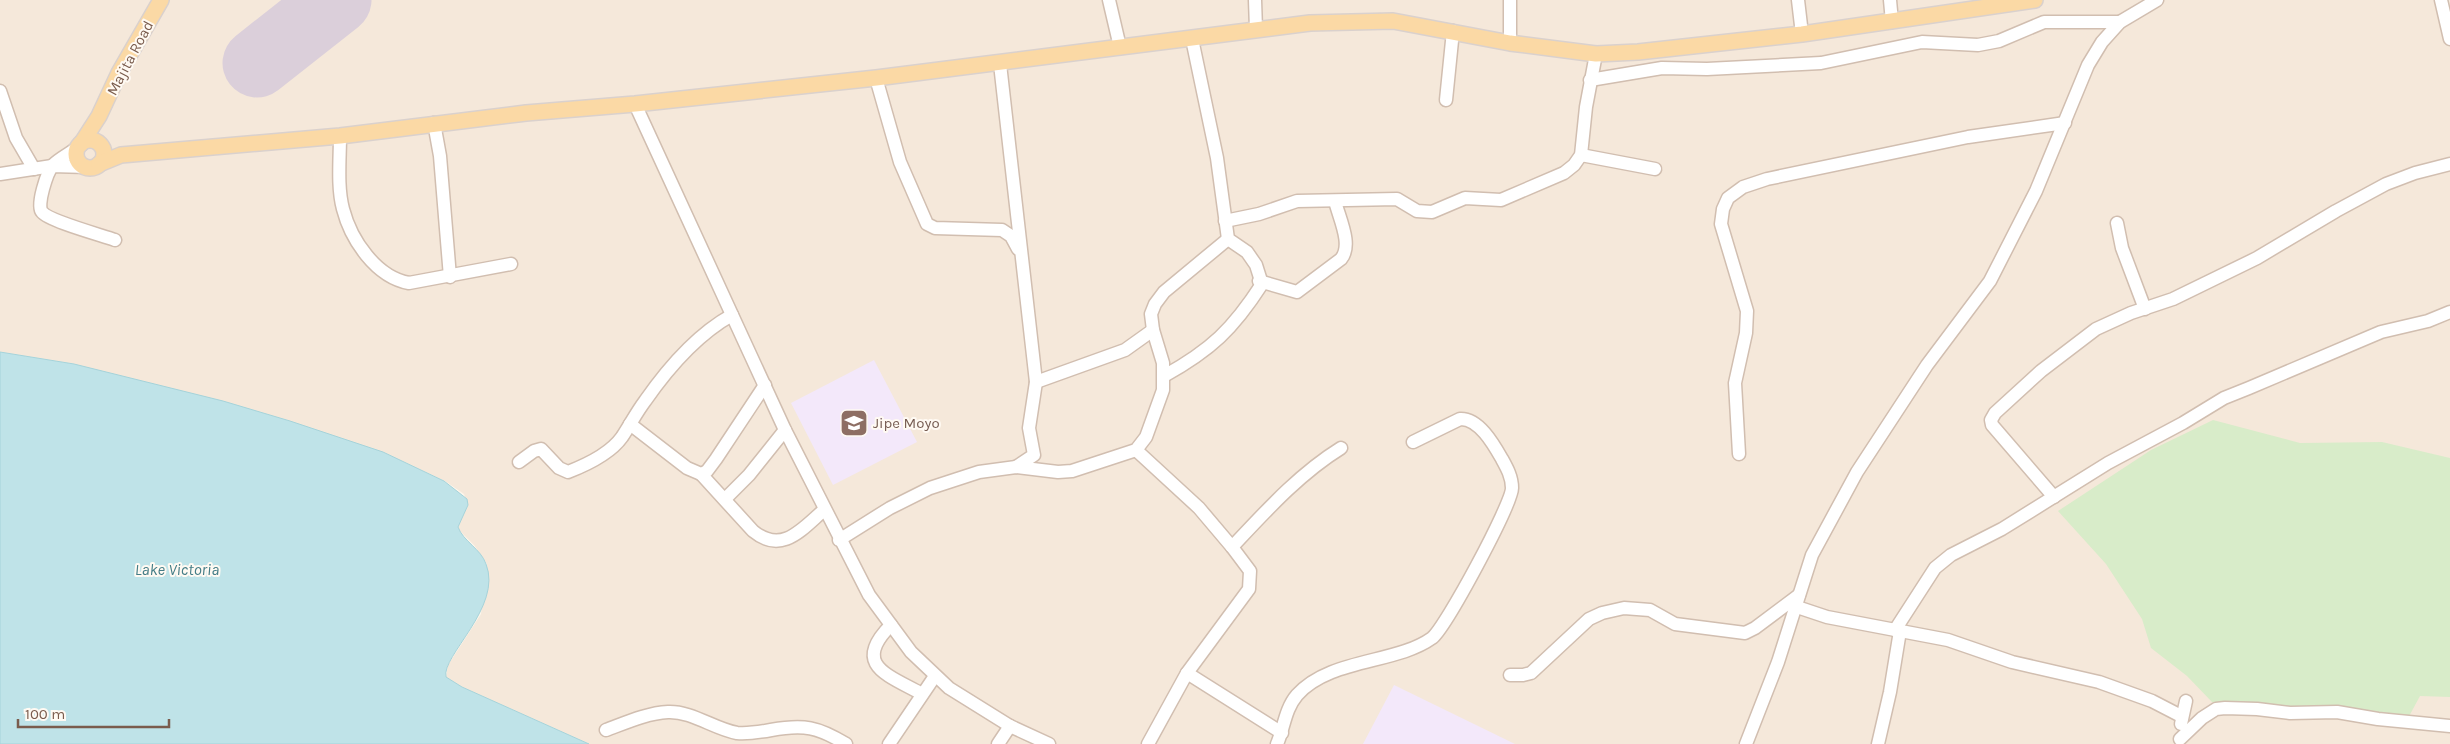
<svg xmlns="http://www.w3.org/2000/svg" width="2450" height="744" viewBox="0 0 2450 744" font-family="Karla,sans-serif">
<style>
.residential{fill:#f5e8da}
.education{fill:#f3e8fa}
.green{fill:#d8ecc9}
.water{fill:#bfe3e8;stroke:#a5d3da}
.lines{fill:none;stroke-linecap:round;stroke-linejoin:round}
.runway{stroke:#dbcfda;stroke-width:69}
.minor-casing{stroke:#d1beb0;stroke-width:15}
.major-casing{stroke:#dad1cd;stroke-width:18}
.minor{stroke:#fff;stroke-width:12}
.major{stroke:#fbd9a5;stroke-width:15}
.labels{text-anchor:middle;stroke-width:4;stroke-linejoin:round;paint-order:stroke}
.street-label{font-size:15px;fill:#7a5c4d;stroke:#fffaf3}
.education-label{font-size:15px;fill:#785e54;stroke:#fffaf3;text-anchor:start}
.water-label{font-size:16px;font-style:italic;fill:#437c86;stroke:#fffaf3}
</style>
<rect width="100%" height="100%" fill="#fdf6ec"/>
<!-- residential -->
<polygon class="residential" points="0,0 2450,0 2450,744 589,744 462,687 446,677 448,665 481,614 487,564 474,545 459,530 458,523 468,505 464,494 445,481 382,452 74,364 0,352"/>
<!-- education -->
<g class="education">
<polygon points="874,360 917,442 833,485 791,403"/>
<polygon points="1394,685 1515,744 1363,744"/>
</g>
<!-- green -->
<polygon class="green" points="2213,420 2300,443 2382,442 2450,458 2450,697 2420,696 2407,720 2212,702 2187,676 2151,648 2142,619 2106,564 2058,511 2151,450"/>
<!-- water -->
<path class="water" d="M0,352L74,364L223,401L290,421L383,452L444,481L467,499L468,505L458,527C463,541 481,549 486,564C503,607 441,656 446,677L462,687L589,744H0Z"/>
<g class="lines">
<!-- runway -->
<polyline class="runway" points="257,63 337,0"/>
<defs>
<g id="minor">
<polyline points="1109,0 1120,47"/>
<polyline points="1255,0 1256,29"/>
<polyline points="1798,0 1802,34"/>
<polyline points="1890,0 1892,22"/>
<polyline points="2441,0 2450,39"/>
<polyline points="1510,43 1510,0"/>
<polyline points="1000,64 1036,382 1029,428 1034,455 1016,467"/>
<polyline points="876,78 900,162 927,224 935,228 1002,230 1011,236 1018,249"/>
<polyline points="1590,80 1662,68 1707,69 1821,63 1922,42 1978,45 1999,41 2044,22 2120,22"/>
<polyline points="0,91 16,138 34,169"/>
<polyline points="1446,100 1453,31"/>
<polyline points="635,104 785,430 869,595 911,652 949,688 1010,726 1049,744"/>
<polyline points="434,123 440,156 450,277"/>
<path d="M340,136C340,159 337,187 343,209C351,240 376,277 409,283L511,264"/>
<path d="M78,147C71,153 60,158 53,165C47,172 36,206 42,212C49,221 101,235 115,240"/>
<polyline points="1581,155 1655,169"/>
<polyline points="0,174 52,166 87,167"/>
<polyline points="1225,221 1259,214 1297,201 1397,199 1417,211 1432,212 1465,198 1501,200 1564,173 1574,165 1581,155 1586,107 1596,54"/>
<polyline points="2117,223 2122,248 2145,309"/>
<path d="M1259,281L1297,292L1341,259C1353,245 1339,218 1335,201"/>
<path d="M1164,376C1211,350 1233,329 1262,284L1256,265L1247,252L1228,239L1217,158L1192,39"/>
<polyline points="1036,382 1125,350 1153,330"/>
<polyline points="630,424 687,468 701,474 707,471 716,459 765,385"/>
<polyline points="1136,450 1199,508 1232,547 1250,571 1249,589 1187,673 1148,744"/>
<polyline points="1739,454 1735,383 1746,333 1747,311 1721,224 1723,209 1728,198 1743,187 1767,179 1968,137 2065,123"/>
<path d="M519,462L534,451L541,449L559,468L568,472C586,465 610,454 622,437C630,425 636,413 645,401C668,368 696,335 732,315"/>
<path d="M701,474L753,531C782,555 802,529 824,510"/>
<polyline points="2054,497 1992,425 1991,420 1995,413 2041,371 2096,329 2131,313 2173,299 2257,258 2336,211 2386,184 2415,173 2450,164"/>
<polyline points="725,499 749,475 785,430"/>
<polyline points="839,540 890,508 930,488 979,472 1016,467 1058,472 1072,471 1136,450 1146,437 1163,390 1163,363 1153,330 1151,314 1155,304 1164,292 1228,239"/>
<path d="M1232,547C1265,512 1299,474 1341,448"/>
<polyline points="1797,607 1827,617 1948,640 2012,662 2099,682 2152,701 2181,716"/>
<path d="M891,625C851,665 888,675 922,694"/>
<polyline points="1895,630 1935,568 1951,555 2002,529 2108,463 2183,423 2224,398 2249,388 2381,332 2428,321 2450,312"/>
<polyline points="1187,673 1282,733"/>
<polyline points="1510,675 1523,675 1531,673 1589,619 1602,613 1624,608 1650,610 1675,624 1745,633 1755,628 1799,595"/>
<polyline points="2181,724 2186,701"/>
<path d="M606,730C625,723 647,713 668,712C692,711 714,729 737,733C748,734 760,732 771,730C804,724 818,727 846,744"/>
<polyline points="2180,739 2202,718 2216,709 2225,708 2257,709 2290,713 2337,712 2378,719 2450,726"/>
<polyline points="889,744 935,676"/>
<polyline points="998,744 1010,726"/>
<path d="M1277,744C1284,728 1285,709 1297,695C1330,658 1396,664 1432,638C1446,627 1512,504 1512,488C1512,477 1507,468 1502,459C1494,445 1479,418 1460,419L1413,442"/>
<polyline points="1746,744 1778,662 1812,555 1857,472 1927,365 1990,281 2036,191 2088,65 2102,42 2120,22 2157,0"/>
<polyline points="1878,744 1890,692 1900,631"/>
</g>
<g id="major">
<circle cx="90" cy="154" r="14"/>
<polyline points="81,144 99,116 119,73 161,0"/>
<polyline points="99,164 121,155 340,136 526,113 635,104 876,78 1310,23 1393,21 1510,43 1596,54 1638,52 1802,34 2035,0"/>
</g>
</defs>
<!-- minor casing -->
<use href="#minor" class="minor-casing"/>
<!-- major casing -->
<use href="#major" class="major-casing"/>
<!-- minor -->
<use href="#minor" class="minor"/>
<!-- major -->
<use href="#major" class="major"/>
</g>
<!-- icons -->
<defs>
<symbol id="school-square" viewBox="-11 -11 22 22"><rect x="-9" y="-9" width="18" height="18" rx="4" fill="#8d6e63" stroke="#fffaf3"/><path d="M0-5L7-2L0 1L-7-2ZM-4 1L0 2.5L4 1V4Q0 6-4 4Z" fill="#fff"/></symbol>
</defs>
<g fill-rule="evenodd">
<use href="#school-square" x="838" y="407" width="32" height="32"/>
</g>
<g class="labels">
<!-- street labels -->
<g class="street-label">
<text transform="translate(130 58) rotate(-62)" y="5">Majita Road</text>
</g>
<!-- education labels -->
<g class="education-label">
<text x="873" y="428">Jipe Moyo</text>
</g>
<!-- water labels -->
<g class="water-label">
<text x="177" y="575">Lake Victoria</text>
</g>
</g>
<!-- scale -->
<path d="M18 719v8h151v-8" fill="none" stroke="#7a5c4d" stroke-width="2.5"/>
<text x="25" y="719" font-size="15" fill="#7a5c4d" stroke="#fffaf3" stroke-width="4" paint-order="stroke">100 m</text>
</svg>
